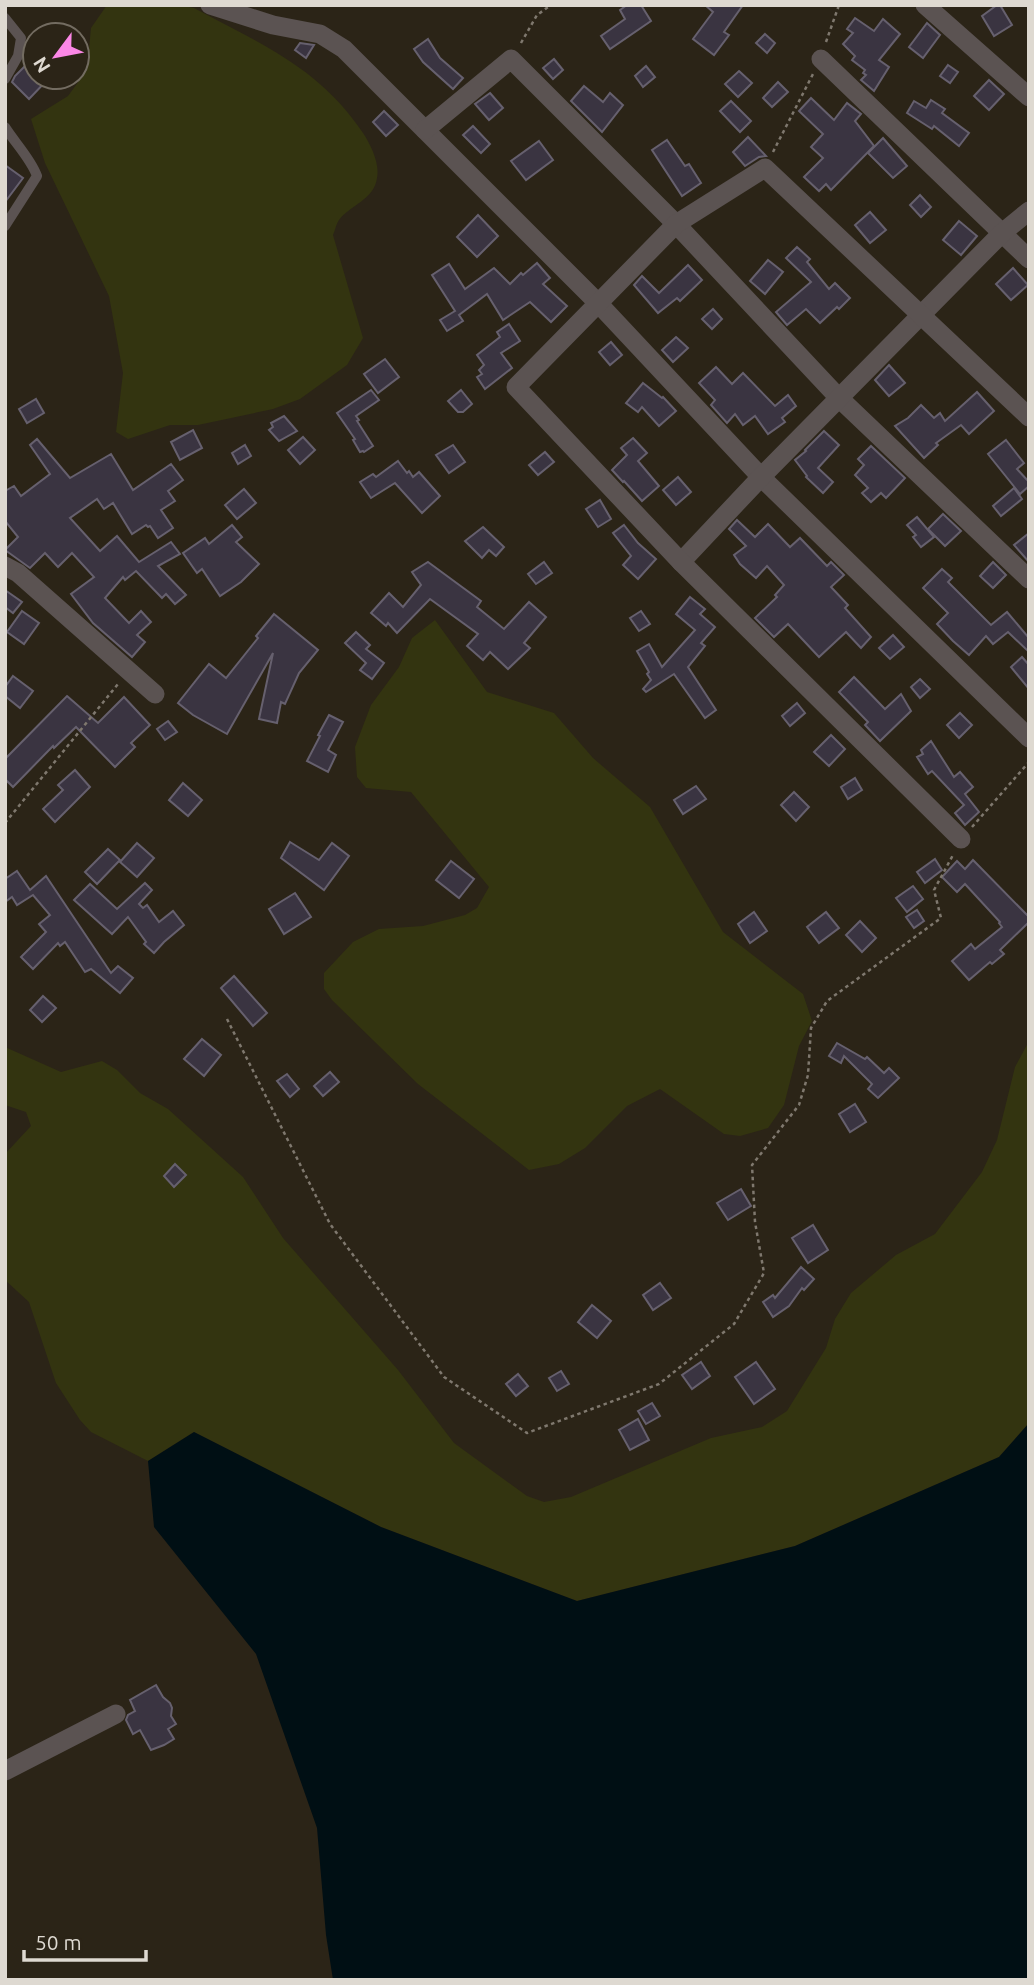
<svg xmlns="http://www.w3.org/2000/svg" width="1034" height="1985" viewBox="0 0 1034 1985" font-family="Ubuntu,sans-serif">
<style>
.green{fill:#333410}
.water{fill:#000f14}
.building{fill:#3a3441;stroke:#66606e;stroke-width:2}
.lines{fill:none;stroke-linecap:round;stroke-linejoin:round}
.path{stroke:#7f786e;stroke-width:2.5;stroke-dasharray:3.5 3.5;stroke-linecap:butt}
.service{stroke:#5b5352;stroke-width:10}
.minor{stroke:#5b5352;stroke-width:19}
</style>
<rect width="100%" height="100%" fill="#2b2417"/>
<!-- green -->
<g class="green">
<path d="M107,5H179L194,8C261,44 319,67 363,133C371,145 380,164 377,178C374,200 350,205 339,220C336,224 335,231 333,235L363,338L347,365L300,399L273,409L198,425H170L128,439L116,432L123,373L109,296L45,163L31,119L68,96L87,70L91,28Z"/>
<polygon points="435,620 487,692 554,713 593,758 650,807 723,932 803,994 812,1021 799,1046 784,1105 768,1128 740,1136 724,1134 660,1089 627,1106 585,1148 559,1164 529,1170 418,1084 332,1000 324,989 324,973 353,942 379,929 423,926 465,915 477,908 489,887 411,792 366,788 357,777 355,747 371,705 399,667 412,638"/>
<polygon points="1029,1041 1029,1423 999,1457 795,1546 577,1601 381,1527 194,1432 148,1461 91,1432 80,1420 56,1383 29,1302 5,1280 5,1154 31,1126 26,1112 5,1105 5,1047 61,1072 102,1061 117,1070 140,1093 168,1109 243,1177 283,1238 398,1370 454,1443 527,1496 544,1502 571,1497 711,1438 762,1427 787,1411 826,1348 835,1319 851,1293 896,1255 935,1234 982,1172 997,1140 1015,1067"/>
</g>
<!-- water -->
<polygon class="water" points="1029,1423 1029,1980 333,1980 326,1935 317,1828 256,1654 154,1527 148,1461 194,1432 381,1527 577,1601 795,1546 999,1457"/>
<!-- building -->
<g class="building">
<polygon points="627,5 641,5 651,21 610,49 601,36 625,19 620,10"/>
<polygon points="705,5 743,5 724,32 729,35 714,55 693,39 713,12"/>
<polygon points="997,5 1000,5 1012,25 994,36 982,16"/>
<polygon points="855,18 874,31 883,19 900,34 879,60 889,67 874,91 861,80 866,75 863,73 865,70 852,60 855,56 843,44 853,33 847,29"/>
<polygon points="927,23 940,35 923,58 909,47"/>
<polygon points="765,34 775,43 767,53 756,43"/>
<polygon points="428,39 440,58 463,78 453,89 423,62 414,49"/>
<polygon points="300,43 314,45 306,58 295,50"/>
<polygon points="35,56 35,77 50,77 29,99 12,82 15,76"/>
<polygon points="554,59 563,70 553,79 543,68"/>
<polygon points="948,65 958,72 950,83 940,76"/>
<polygon points="646,66 655,77 643,87 635,76"/>
<polygon points="739,71 752,83 738,97 725,84"/>
<polygon points="989,80 1004,94 989,110 974,96"/>
<polygon points="778,82 788,92 772,107 763,98"/>
<polygon points="584,86 603,102 610,93 623,105 602,132 571,101"/>
<polygon points="490,93 503,108 489,120 475,104"/>
<polygon points="811,98 834,120 847,103 861,114 855,121 874,146 831,190 826,184 819,191 804,177 823,158 811,147 823,134 799,111"/>
<polygon points="931,100 945,109 942,113 969,133 959,146 934,126 932,129 907,113 914,101 926,108"/>
<polygon points="731,101 751,121 740,132 720,111"/>
<polygon points="384,111 398,125 386,136 373,122"/>
<polygon points="473,126 490,144 481,153 463,135"/>
<polygon points="748,137 766,156 759,157 745,166 733,152"/>
<polygon points="883,138 907,166 893,178 868,153"/>
<polygon points="667,140 685,166 689,164 701,183 682,196 652,150"/>
<polygon points="539,141 553,160 526,180 511,161"/>
<polygon points="5,165 23,178 5,202"/>
<polygon points="920,195 931,207 921,217 910,205"/>
<polygon points="870,212 886,230 870,243 855,225"/>
<polygon points="478,215 498,236 477,257 457,237"/>
<polygon points="959,221 977,236 961,255 943,240"/>
<polygon points="797,247 810,259 807,262 829,289 835,283 850,298 839,309 837,307 820,323 806,309 787,325 776,312 811,282 786,258"/>
<polygon points="768,260 783,272 765,294 750,281"/>
<polygon points="537,263 550,278 543,284 567,306 551,322 530,302 503,320 487,294 459,315 463,321 447,331 440,320 455,311 432,275 449,264 465,289 494,268 510,284 521,273 523,275"/>
<polygon points="688,265 702,280 680,301 677,298 658,313 634,285 642,276 659,293"/>
<polygon points="1013,268 1028,285 1011,300 996,284"/>
<polygon points="713,309 722,319 712,329 702,319"/>
<polygon points="509,324 520,341 501,353 512,368 485,389 477,377 482,374 479,370 484,365 477,355 500,337 497,332"/>
<polygon points="676,337 688,348 673,362 662,350"/>
<polygon points="611,342 622,355 610,365 599,352"/>
<polygon points="385,359 399,377 378,393 364,374"/>
<polygon points="889,365 905,383 889,396 875,380"/>
<polygon points="716,367 732,384 743,373 775,406 788,395 796,406 782,418 785,422 768,434 755,416 743,425 735,414 727,423 711,405 715,400 699,383"/>
<polygon points="643,383 662,398 663,397 676,411 659,426 642,407 638,412 626,403"/>
<polygon points="371,390 379,400 356,416 359,420 357,421 373,446 364,452 363,451 360,452 353,440 355,439 337,413"/>
<polygon points="461,390 472,404 463,412 458,412 448,401"/>
<polygon points="977,392 994,411 969,434 961,425 936,443 938,445 924,458 895,426 908,418 921,405 934,418 940,413 945,421"/>
<polygon points="36,399 44,413 27,423 19,409"/>
<polygon points="284,416 297,431 279,441 269,430 273,427 271,423"/>
<polygon points="193,430 202,448 180,460 171,442"/>
<polygon points="824,431 839,445 818,468 833,482 823,493 806,477 807,476 795,460 806,451 805,450"/>
<polygon points="303,437 315,450 300,464 288,450"/>
<polygon points="633,438 647,453 638,461 659,486 642,501 624,481 623,482 612,470 627,455 621,448"/>
<polygon points="37,439 70,478 111,454 133,490 171,464 183,480 168,491 175,501 161,510 173,528 158,538 150,526 148,527 146,525 132,534 113,503 104,509 97,499 70,518 100,551 117,536 139,562 171,542 180,554 158,566 186,595 175,604 166,594 162,598 136,571 125,580 123,577 105,598 129,623 141,611 151,622 137,635 145,642 132,657 93,623 71,594 94,577 72,553 58,567 45,553 30,568 5,550 18,537 5,521 5,491 14,486 21,496 50,474 30,445"/>
<polygon points="1006,440 1024,463 1017,469 1029,482 1029,486 1020,494 988,454"/>
<polygon points="245,445 251,456 238,464 232,453"/>
<polygon points="453,445 465,462 449,473 436,455"/>
<polygon points="871,446 905,478 886,498 881,493 871,502 862,493 868,488 855,475 864,465 858,459"/>
<polygon points="545,452 554,462 538,475 529,465"/>
<polygon points="398,461 407,473 409,471 413,477 419,472 440,496 422,513 395,483 371,498 360,482 373,474 376,477"/>
<polygon points="678,477 691,492 676,505 663,490"/>
<polygon points="1014,488 1022,499 1001,516 993,506"/>
<polygon points="244,489 256,503 237,519 225,505"/>
<polygon points="600,500 611,519 598,527 586,509"/>
<polygon points="943,514 961,531 945,546 928,529"/>
<polygon points="917,517 934,537 921,547 913,537 916,535 907,525"/>
<polygon points="737,520 755,537 768,524 790,547 800,538 827,566 831,562 844,575 831,587 848,605 845,608 871,637 861,648 846,632 819,657 788,624 774,637 755,618 777,597 775,595 784,585 767,566 756,578 740,564 734,555 746,546 729,529"/>
<polygon points="232,525 242,537 236,542 259,564 241,582 220,596 202,569 197,573 183,553 205,538 209,544"/>
<polygon points="624,525 638,543 656,559 638,579 623,565 631,556 613,533"/>
<polygon points="483,527 504,547 496,556 489,550 482,558 465,541"/>
<polygon points="1029,533 1029,562 1014,545"/>
<polygon points="428,562 481,601 477,607 504,629 529,602 546,617 524,643 530,648 508,669 490,652 483,660 467,646 478,634 430,599 397,633 388,623 386,626 371,613 389,593 403,607 421,585 412,572"/>
<polygon points="544,562 552,573 536,584 528,574"/>
<polygon points="993,562 1006,575 993,588 980,576"/>
<polygon points="942,569 952,578 948,582 991,625 1007,612 1029,638 1029,652 1008,632 993,644 986,636 969,655 953,641 937,624 948,613 923,588"/>
<polygon points="5,590 22,602 13,613 5,607"/>
<polygon points="690,597 705,609 700,614 715,627 701,643 705,646 688,667 716,710 705,718 674,674 646,692 643,689 651,680 647,674 649,672 637,651 649,644 662,667 695,630 676,614"/>
<polygon points="22,611 39,623 24,644 7,632"/>
<polygon points="641,611 650,624 639,631 630,618"/>
<polygon points="274,614 318,650 299,673 285,704 281,702 277,723 259,719 273,653 227,734 193,715 178,703 209,664 226,678 258,638 256,636"/>
<polygon points="356,632 370,645 366,649 384,663 372,679 360,670 366,663 345,643"/>
<polygon points="893,635 904,647 890,659 879,648"/>
<polygon points="1022,657 1029,665 1029,689 1011,667"/>
<polygon points="13,676 33,691 20,708 5,696 5,687"/>
<polygon points="854,677 885,709 901,694 911,711 880,741 865,725 868,722 839,692"/>
<polygon points="920,679 930,689 920,698 911,687"/>
<polygon points="67,696 98,723 124,697 150,725 131,743 135,747 115,767 76,727 54,748 53,746 13,787 5,779 5,759"/>
<polygon points="797,703 805,713 790,726 782,716"/>
<polygon points="960,713 972,725 959,738 947,725"/>
<polygon points="329,715 343,722 328,750 336,755 328,772 307,761 320,736 318,735"/>
<polygon points="168,721 177,732 165,740 157,729"/>
<polygon points="831,735 845,749 829,766 814,752"/>
<polygon points="931,741 954,777 960,772 973,787 965,794 979,812 965,825 955,813 964,805 932,771 928,774 917,757 923,754 921,750"/>
<polygon points="75,770 90,787 55,822 43,809 63,790 58,785"/>
<polygon points="855,778 862,790 848,799 841,787"/>
<polygon points="183,783 202,800 188,816 169,800"/>
<polygon points="696,786 706,799 683,814 674,800"/>
<polygon points="794,792 809,807 796,821 781,805"/>
<polygon points="290,842 319,860 332,843 349,856 324,890 281,858"/>
<polygon points="137,843 154,858 137,877 120,862"/>
<polygon points="108,849 120,860 97,884 85,872"/>
<polygon points="935,859 942,870 925,883 917,872"/>
<polygon points="973,860 1029,917 1029,922 1000,950 1004,954 992,964 990,962 969,980 952,961 971,944 975,949 1002,927 999,923 1000,922 965,884 957,892 942,877 957,861 965,869"/>
<polygon points="451,861 474,879 459,898 436,880"/>
<polygon points="17,871 30,890 46,876 111,973 118,966 133,978 120,993 91,969 85,972 65,942 60,946 58,943 33,969 21,957 46,932 39,924 50,915 33,895 17,905 12,897 5,902 5,879"/>
<polygon points="145,883 152,890 139,904 143,908 147,905 159,922 173,911 184,925 164,942 154,953 144,944 146,942 128,917 112,934 74,900 90,884 117,909"/>
<polygon points="913,886 923,899 907,912 896,898"/>
<polygon points="295,893 311,917 284,934 269,909"/>
<polygon points="917,910 924,921 914,928 906,917"/>
<polygon points="754,912 767,931 750,943 738,924"/>
<polygon points="826,912 839,928 819,943 807,927"/>
<polygon points="860,921 876,938 862,952 846,935"/>
<polygon points="234,976 267,1013 253,1026 221,988"/>
<polygon points="43,996 56,1008 42,1022 30,1010"/>
<polygon points="202,1039 221,1055 204,1076 184,1059"/>
<polygon points="837,1043 865,1059 867,1057 884,1073 889,1068 899,1078 878,1098 868,1089 872,1084 844,1056 841,1063 829,1056"/>
<polygon points="330,1072 339,1082 323,1096 314,1086"/>
<polygon points="287,1074 299,1089 290,1097 277,1081"/>
<polygon points="855,1104 866,1122 850,1132 839,1114"/>
<polygon points="175,1164 186,1175 174,1187 164,1176"/>
<polygon points="741,1189 751,1206 728,1220 717,1203"/>
<polygon points="813,1225 828,1250 808,1263 792,1238"/>
<polygon points="801,1267 814,1279 804,1290 802,1288 789,1306 773,1317 763,1302 773,1295 775,1298"/>
<polygon points="660,1283 671,1298 653,1310 643,1295"/>
<polygon points="592,1305 611,1321 597,1338 578,1322"/>
<polygon points="701,1362 710,1376 692,1389 682,1375"/>
<polygon points="756,1362 775,1389 754,1404 735,1377"/>
<polygon points="561,1371 569,1384 557,1391 549,1378"/>
<polygon points="518,1374 528,1386 516,1396 506,1384"/>
<polygon points="652,1403 660,1416 646,1424 638,1411"/>
<polygon points="638,1419 649,1440 630,1450 619,1430"/>
<polygon points="156,1685 163,1697 170,1703 172,1708 171,1716 176,1724 168,1729 174,1739 164,1745 151,1750 140,1730 133,1734 126,1720 128,1715 135,1711 130,1700"/>
</g>
<g class="lines">
<!-- path -->
<g class="path">
<polyline points="826,42 839,5"/>
<polyline points="521,43 537,15 551,5"/>
<polyline points="773,152 813,74"/>
<polyline points="5,823 118,684"/>
<polyline points="972,827 1029,762"/>
<polyline points="227,1019 330,1224 444,1377 527,1433 659,1384 734,1324 764,1273 755,1222 752,1165 799,1105 808,1075 811,1028 827,1001 941,918 934,890 953,855"/>
</g>
<!-- service -->
<g class="service">
<polyline points="5,18 21,38 18,56 5,79"/>
<path d="M5,127C15,143 31,159 37,176L5,226"/>
</g>
<!-- minor -->
<g class="minor">
<polyline points="210,5 273,25 320,34 344,49 598,303 761,477 1029,738"/>
<polyline points="925,5 1029,97"/>
<polyline points="821,59 1029,259"/>
<polyline points="425,130 511,59 676,224 839,398 1029,579"/>
<polyline points="681,562 761,477 1002,233 1029,211"/>
<polyline points="5,566 18,573 155,694"/>
<polyline points="961,839 681,562 516,387 676,224 765,168 1029,417"/>
<polyline points="5,1771 116,1714"/>
</g>
</g>
<!-- border -->
<rect width="1034" height="1985" fill="none" stroke="#ded9d1" stroke-width="14"/>
<!-- north arrow -->
<g transform="translate(56 56) rotate(238)"><circle r="33" fill="#2b2417" stroke="#736c61" stroke-width="2"/>
<path d="M0-5L12 26L0 18L-12 26Z" fill="#fb87e6"/>
<text y="-10" font-size="19" font-weight="bold" text-anchor="middle" fill="#ded9d1">N</text>
</g>
<!-- scale -->
<path d="M24 1950v10h122v-10" fill="none" stroke="#ded9d1" stroke-width="3.5"/>
<text x="35" y="1950" font-size="21" fill="#ded9d1" stroke="#2b2417" stroke-width="5" paint-order="stroke">50 m</text>
</svg>
